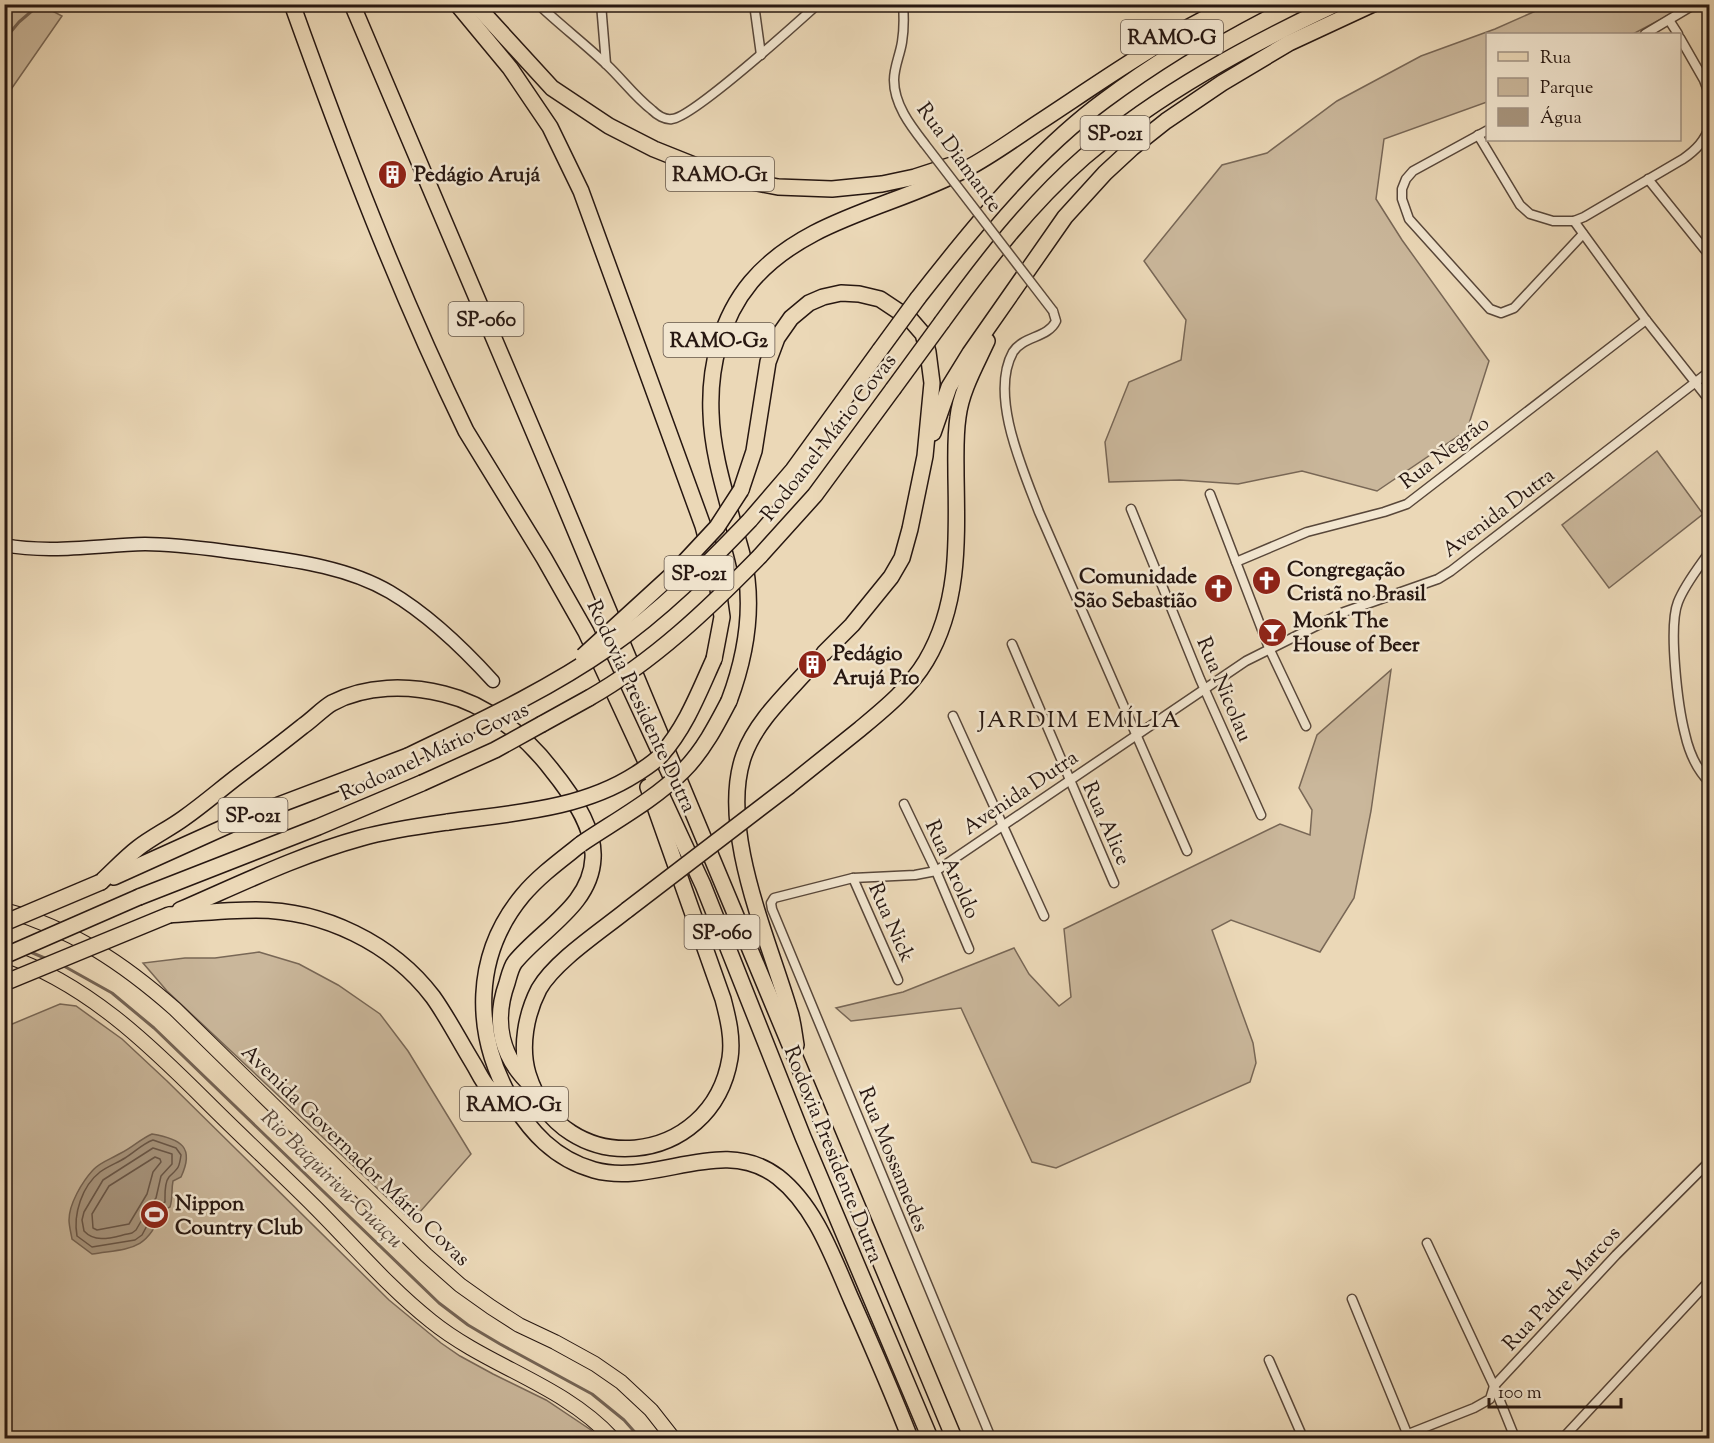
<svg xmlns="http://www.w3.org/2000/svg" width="1714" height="1443" viewBox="0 0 1714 1443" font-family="'Sorts Mill Goudy',serif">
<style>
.green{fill:#cab79b;stroke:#786756;stroke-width:1.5}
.water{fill:#a8967f;stroke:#746353;stroke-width:1.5}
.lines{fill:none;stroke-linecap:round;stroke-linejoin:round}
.shore{stroke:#685648;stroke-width:1.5}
.stream{stroke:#746353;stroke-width:3}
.highway-tunnel{stroke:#c4b196;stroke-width:15;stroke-dasharray:15 8;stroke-linecap:butt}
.street-casing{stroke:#58473a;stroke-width:11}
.secondary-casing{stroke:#271711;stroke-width:15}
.primary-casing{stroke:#271711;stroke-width:16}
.highway-casing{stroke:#271711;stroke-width:18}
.street{stroke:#f2e6d0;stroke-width:8}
.secondary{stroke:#f2e6d0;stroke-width:12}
.primary{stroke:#ebd8b7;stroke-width:14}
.highway{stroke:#ebd8b7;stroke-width:15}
.street-bridge-casing{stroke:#58473a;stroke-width:11;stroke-linecap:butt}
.highway-bridge-casing{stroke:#271711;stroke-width:18;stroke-linecap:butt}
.street-bridge{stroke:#f2e6d0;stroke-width:8}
.highway-bridge{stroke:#ebd8b7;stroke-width:15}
.labels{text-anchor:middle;stroke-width:5;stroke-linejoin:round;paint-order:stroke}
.shield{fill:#f2e6d0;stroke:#64554a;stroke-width:1.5}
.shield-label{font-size:20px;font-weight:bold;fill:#271711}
.street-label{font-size:21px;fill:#271711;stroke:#f2e6d0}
.poi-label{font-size:21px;font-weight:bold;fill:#271711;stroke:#f2e6d0;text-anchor:start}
.water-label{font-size:22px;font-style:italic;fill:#5b4a3d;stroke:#f2e6d0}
.quarter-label{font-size:24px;letter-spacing:1.5px;fill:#271711;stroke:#f2e6d0}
</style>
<rect width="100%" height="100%" fill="#ebd8b7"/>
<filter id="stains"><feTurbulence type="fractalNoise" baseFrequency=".00333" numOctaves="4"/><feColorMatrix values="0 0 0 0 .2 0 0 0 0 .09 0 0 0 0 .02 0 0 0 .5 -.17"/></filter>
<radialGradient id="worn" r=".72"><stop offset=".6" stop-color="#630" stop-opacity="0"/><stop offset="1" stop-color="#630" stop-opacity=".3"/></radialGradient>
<!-- green -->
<g class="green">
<polygon points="5,4 41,5 62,16 5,98"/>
<polygon points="1549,5 1688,5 1633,34 1488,34 1487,102 1384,139 1376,199 1402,240 1489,361 1467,430 1377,491 1302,471 1238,484 1180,480 1109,482 1105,442 1129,382 1181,360 1186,320 1144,261 1222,165 1267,153 1337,101 1421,56 1495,29"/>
<polygon points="1657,451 1703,514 1609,588 1562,525"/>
<polygon points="1391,670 1371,811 1354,898 1320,952 1231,920 1212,930 1253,1043 1256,1063 1250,1082 1056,1168 1032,1162 961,1008 851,1021 836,1008 903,992 1014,948 1029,974 1059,1006 1071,997 1064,929 1280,824 1310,835 1312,810 1299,788 1317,735"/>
<polygon points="259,952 299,964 338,985 380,1014 408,1051 471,1154 412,1221 167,991 143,963 185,958 215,958"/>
<polygon points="60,1004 76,1006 122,1039 167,1081 389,1300 441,1343 460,1356 493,1374 546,1400 591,1430 598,1438 5,1438 5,1027"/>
</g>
<!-- water -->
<path class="water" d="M152,1134C181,1139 195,1147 181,1177L173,1181C171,1191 173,1198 170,1207L162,1211C147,1252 129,1248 92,1254L72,1239C71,1233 69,1226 69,1220C69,1204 82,1182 93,1170C100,1162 111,1159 121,1153C133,1147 139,1140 152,1134Z"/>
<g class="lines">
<!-- shore -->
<g class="shore">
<path d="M153,1140L176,1148L181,1155C179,1169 178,1168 169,1177C164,1183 165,1195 165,1202L157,1207L142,1235L135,1240L92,1247L77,1236C73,1214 82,1186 100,1172C108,1166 117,1163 125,1158C135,1152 142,1144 153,1140Z"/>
<path d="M153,1148L172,1154V1164L161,1176L156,1198L151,1204L136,1230L132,1233C115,1236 97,1245 84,1231L82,1220L84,1212L103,1180Z"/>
<polygon points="155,1157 160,1159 161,1162 153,1172 147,1194 129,1224 97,1230 93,1228 92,1214 109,1186"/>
</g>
<!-- stream -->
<g class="stream">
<polyline points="4,40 19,22 40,4"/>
<polyline points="4,942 14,945"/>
<polyline points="28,951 47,959"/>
<polyline points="62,965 112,993 154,1028 439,1303 468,1325 500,1344 592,1394 624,1420 640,1438"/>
</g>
<!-- highway-tunnel -->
<polyline class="highway-tunnel" points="804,674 824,653"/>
<defs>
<g id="street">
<path d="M538,4C560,25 585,44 607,65C622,79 635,97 652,110C657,115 665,120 672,119C692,118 797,23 818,4"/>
<polyline points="601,4 606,64"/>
<polyline points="754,4 761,55"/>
<path d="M903,4C904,17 904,30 902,42C900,55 894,67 894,80C894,104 910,125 924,143"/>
<polyline points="1669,20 1678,34"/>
<polyline points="1645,34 1695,4"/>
<polyline points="1680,38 1704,80 1710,96"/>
<polyline points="1488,130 1413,171 1406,179 1402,189 1402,199 1409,219 1490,309 1501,313 1514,308 1583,234"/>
<path d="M1478,135L1520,205L1530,214L1553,221H1574L1584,217L1683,159C1696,150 1705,141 1710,125"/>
<polyline points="1648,179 1710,256"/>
<polyline points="1574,221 1646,320 1710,401"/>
<path d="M1053,311L1056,321C1048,338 1023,336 1013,352C989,395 1023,470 1039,512L1187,851"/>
<polyline points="1210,494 1269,648 1306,726"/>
<polyline points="1131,509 1200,679 1261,815"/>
<path d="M1710,551C1699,567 1685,584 1678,602C1668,627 1678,707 1685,734C1689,752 1697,770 1710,783"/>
<polyline points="1236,562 1307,532 1384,512 1407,504 1646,320"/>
<polyline points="1012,644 1114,883"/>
<polyline points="953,716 1044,916"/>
<polyline points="904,804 936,871 969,949"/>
<polyline points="853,878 898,980"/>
<polyline points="1427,1243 1494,1386 1515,1438"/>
<polyline points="1352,1299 1409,1438"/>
<polyline points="1269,1360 1303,1438"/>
<polyline points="991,1438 772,909 771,903 774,898 853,878 915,875 936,871 1246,661 1344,612 1438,579 1451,571 1710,371"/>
<polyline points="1398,1438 1474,1408 1490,1399 1494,1386 1616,1255 1710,1161"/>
<polyline points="1563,1438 1710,1280"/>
<polyline points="1705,1438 1710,1434"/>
</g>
<path id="secondary" d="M4,545C50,554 99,545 145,544C177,544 209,549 241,553C290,560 346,566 390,592C429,615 463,648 493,681"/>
<g id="primary">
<path d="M4,910C71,928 124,964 175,1009L426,1255L460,1285L491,1307L519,1325L555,1342L595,1364L621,1382L651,1410L673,1438"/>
<path d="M4,955C86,983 148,1043 208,1103C243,1138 280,1172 315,1207C353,1245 388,1287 431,1321C488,1367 562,1384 612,1438"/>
</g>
<g id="highway">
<path d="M292,4C344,149 399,293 466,431L544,558L586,632L703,885L803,1137L930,1438"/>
<polyline points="352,4 557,487 954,1438"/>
<polyline points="457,4 510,68 550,127 581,191 703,526 716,575 722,617 714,659"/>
<polyline points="475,4 552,88 609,126 654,149 704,169 742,180 778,187 832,189 882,184 915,177 958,163"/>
<path d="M918,298C972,229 1034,152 1105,100C1152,65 1208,31 1260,4"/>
<path d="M942,322C984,264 1030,204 1084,157C1160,93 1247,46 1336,4"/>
<polyline points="933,433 949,387 970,353 1065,217 1105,173 1132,148 1166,121 1222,83 1289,43 1373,4"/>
<polyline points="741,490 754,451 768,362 777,338 791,318 809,303 823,297 841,293 859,294 880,299 910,319 923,334 928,352 932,383 925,456 910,529 902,558 891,577 852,625 824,653"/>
<polyline points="750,520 793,470 880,350"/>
<polyline points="760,556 815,495 893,389"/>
<path d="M729,701C744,661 752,622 747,579C745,562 740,546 735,530C725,492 712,452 711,413C709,367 721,318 751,282C805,218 896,207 966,169C991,156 1014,139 1038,123C1102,81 1165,36 1234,4"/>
<polyline points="542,724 589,698"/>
<path d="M789,786C813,767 836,748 860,729C884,709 910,688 926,661C960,604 957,539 956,476C956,456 955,437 958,417C961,391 976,365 987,341"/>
<path d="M581,844C561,860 540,875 523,895C473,955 473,1032 510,1098C530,1132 555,1159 594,1170C656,1187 722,1134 778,1177C816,1207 833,1258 852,1301C872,1346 892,1392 910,1438"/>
<polyline points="114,877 247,817 408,756"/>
<path d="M101,882C113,871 125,858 138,848C152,837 169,829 184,818C204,804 222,788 242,773C262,758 283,742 303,726C313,719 322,709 332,703C366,685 408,685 444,694C486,704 525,735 551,769C569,791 595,828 593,858C591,905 542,929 515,962C511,967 509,976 507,983C493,1022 501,1058 532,1086"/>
<polyline points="139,897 318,827 422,783"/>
<path d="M180,910C240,884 299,855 361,838C389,830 419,826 448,822"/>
<path d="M627,910C601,931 555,961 539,989C526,1014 520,1047 528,1074C562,1183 712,1168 730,1058C733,1038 728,1018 723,999L648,787"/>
<path d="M169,915C198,913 227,910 256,910C323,910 392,943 433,997C448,1018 460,1042 473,1063C478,1071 482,1081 488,1087C494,1093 503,1098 510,1103"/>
<path d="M796,1045C794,1033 793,1021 789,1009C768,938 718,827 744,755C755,724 782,698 804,674"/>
</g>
</defs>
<!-- street casing -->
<use href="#street" class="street-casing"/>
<!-- secondary casing -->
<use href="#secondary" class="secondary-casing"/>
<!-- primary casing -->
<use href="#primary" class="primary-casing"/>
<!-- highway casing -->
<use href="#highway" class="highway-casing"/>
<!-- street -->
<use href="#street" class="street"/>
<!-- secondary -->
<use href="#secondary" class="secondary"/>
<!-- primary -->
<use href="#primary" class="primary"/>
<!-- highway -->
<use href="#highway" class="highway"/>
<defs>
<polyline id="street-bridge" points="924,143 1053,311"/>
<g id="highway-bridge">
<polyline points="880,350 918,298"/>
<polyline points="893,389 942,322"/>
<polyline points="583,656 676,571 717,527 741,490"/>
<path d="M589,698C654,661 708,609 760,556"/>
<path d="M408,756C476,723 546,691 608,648C661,611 706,566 750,520"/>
<polyline points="422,783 495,750 542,724"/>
<path d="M448,822C512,813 580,810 636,774C645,768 654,763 661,755C686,727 699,692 714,659"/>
<path d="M581,844C615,821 654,800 683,771C703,751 716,726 729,701"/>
<polyline points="627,910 789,786"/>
<polyline points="4,923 101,882"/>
<polyline points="4,956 139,897"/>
<polyline points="4,983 169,915"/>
</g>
</defs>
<!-- street-bridge casing -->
<use href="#street-bridge" class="street-bridge-casing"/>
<!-- highway-bridge casing -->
<use href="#highway-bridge" class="highway-bridge-casing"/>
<!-- street-bridge -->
<use href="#street-bridge" class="street-bridge"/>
<!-- highway-bridge -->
<use href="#highway-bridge" class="highway-bridge"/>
</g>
<!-- icons -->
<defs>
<symbol id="building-disc" viewBox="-11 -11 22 22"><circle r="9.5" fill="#8f2418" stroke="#f2e6d0"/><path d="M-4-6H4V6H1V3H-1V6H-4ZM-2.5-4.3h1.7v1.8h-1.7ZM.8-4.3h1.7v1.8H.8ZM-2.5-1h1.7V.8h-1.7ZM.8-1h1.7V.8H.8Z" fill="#fff"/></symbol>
<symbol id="church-disc" viewBox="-11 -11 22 22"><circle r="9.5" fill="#8f2418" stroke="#f2e6d0"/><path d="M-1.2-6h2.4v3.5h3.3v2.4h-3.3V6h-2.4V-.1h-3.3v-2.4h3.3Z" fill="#fff"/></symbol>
<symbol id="bar-disc" viewBox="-11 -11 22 22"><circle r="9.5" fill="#8f2418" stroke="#f2e6d0"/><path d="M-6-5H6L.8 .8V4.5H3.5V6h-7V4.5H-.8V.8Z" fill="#fff"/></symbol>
<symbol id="stadium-disc" viewBox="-11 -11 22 22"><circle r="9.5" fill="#8f2418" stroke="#f2e6d0"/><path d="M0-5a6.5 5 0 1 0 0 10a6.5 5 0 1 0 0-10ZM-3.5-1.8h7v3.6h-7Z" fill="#fff"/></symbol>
</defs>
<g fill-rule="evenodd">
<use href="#building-disc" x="376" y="158" width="33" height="33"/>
<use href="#church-disc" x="1250" y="564" width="33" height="33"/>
<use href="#church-disc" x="1202" y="572" width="33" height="33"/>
<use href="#bar-disc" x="1256" y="616" width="33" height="33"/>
<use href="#building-disc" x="796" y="648" width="33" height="33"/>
<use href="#stadium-disc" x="138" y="1198" width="33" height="33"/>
</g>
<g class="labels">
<!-- shield labels -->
<g class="shield">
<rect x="1121" y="20" width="102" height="34" rx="4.5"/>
<rect x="1080.5" y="116" width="69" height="34" rx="4.5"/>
<rect x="666" y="157" width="108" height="34" rx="4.5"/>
<rect x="448.5" y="302" width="75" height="34" rx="4.5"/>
<rect x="663.5" y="323" width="111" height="34" rx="4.5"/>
<rect x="664.5" y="556" width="69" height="34" rx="4.5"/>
<rect x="218.5" y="798" width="69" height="34" rx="4.5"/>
<rect x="684.5" y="915" width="75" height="34" rx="4.5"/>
<rect x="460" y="1087" width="108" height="34" rx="4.5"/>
</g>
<g class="shield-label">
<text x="1172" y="44">RAMO-G</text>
<text x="1115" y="140">SP-021</text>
<text x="720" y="181">RAMO-G1</text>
<text x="486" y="326">SP-060</text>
<text x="719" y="347">RAMO-G2</text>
<text x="699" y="580">SP-021</text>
<text x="253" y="822">SP-021</text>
<text x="722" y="939">SP-060</text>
<text x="514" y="1111">RAMO-G1</text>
</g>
<!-- street labels -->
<g class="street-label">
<text transform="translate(960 157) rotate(54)" y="7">Rua Diamante</text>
<text transform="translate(828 437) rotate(-52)" y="7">Rodoanel Mário Covas</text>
<text transform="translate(1444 452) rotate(-37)" y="7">Rua Negrão</text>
<text transform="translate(1498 512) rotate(-37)" y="7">Avenida Dutra</text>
<text transform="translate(1225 689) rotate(67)" y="7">Rua Nicolau</text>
<text transform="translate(642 706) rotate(65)" y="7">Rodovia Presidente Dutra</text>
<text transform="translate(434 751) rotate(-25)" y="7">Rodoanel Mário Covas</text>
<text transform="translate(1020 792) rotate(-34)" y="7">Avenida Dutra</text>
<text transform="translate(1107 823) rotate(66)" y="7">Rua Alice</text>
<text transform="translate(953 869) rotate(66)" y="7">Rua Aroldo</text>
<text transform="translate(892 922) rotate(66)" y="7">Rua Nick</text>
<text transform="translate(834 1154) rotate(68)" y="7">Rodovia Presidente Dutra</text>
<text transform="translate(356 1155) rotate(44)" y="7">Avenida Governador Mário Covas</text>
<text transform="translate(894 1159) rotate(68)" y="7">Rua Mossamedes</text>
<text transform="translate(1561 1288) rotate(-47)" y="7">Rua Padre Marcos</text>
</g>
<!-- poi labels -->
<g class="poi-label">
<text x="414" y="181">Pedágio Arujá</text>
<text x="1287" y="576">Congregação<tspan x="1287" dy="24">Cristã no Brasil</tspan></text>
<text x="1197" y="583" text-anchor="end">Comunidade<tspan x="1197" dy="24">São Sebastião</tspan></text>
<text x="1293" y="627">Monk The<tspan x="1293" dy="24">House of Beer</tspan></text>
<text x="833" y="660">Pedágio<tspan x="833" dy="24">Arujá P10</tspan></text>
<text x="175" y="1210">Nippon<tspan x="175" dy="24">Country Club</tspan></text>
</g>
<!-- water labels -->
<g class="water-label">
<text transform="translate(333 1178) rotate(44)" y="8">Rio Baquirivu-Guaçu</text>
</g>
<!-- quarter labels -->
<g class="quarter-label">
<text x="1080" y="727">JARDIM EMÍLIA</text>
</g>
</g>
<!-- margin -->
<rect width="1714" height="1443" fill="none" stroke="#ebd8b7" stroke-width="24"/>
<rect x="6" y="6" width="1702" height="1431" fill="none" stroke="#271711" stroke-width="3"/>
<rect x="12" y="12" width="1690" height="1419" fill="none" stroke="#271711" stroke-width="1.5"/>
<!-- legend -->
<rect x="1486" y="33" width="195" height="108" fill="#f2e6d0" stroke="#a19384" stroke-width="1.5"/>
<rect x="1498" y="52" width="30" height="9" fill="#ebd8b7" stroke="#a19384" stroke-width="1.5"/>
<text x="1540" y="63" font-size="18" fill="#271711">Rua</text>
<rect x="1498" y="78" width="30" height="18" fill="#cab79b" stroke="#a19384" stroke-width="1.5"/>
<text x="1540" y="93" font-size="18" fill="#271711">Parque</text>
<rect x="1498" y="108" width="30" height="18" fill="#a8967f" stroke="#a19384" stroke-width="1.5"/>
<text x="1540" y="123" font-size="18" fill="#271711">Água</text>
<!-- scale -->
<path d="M1489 1398v9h132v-9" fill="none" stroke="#271711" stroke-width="3"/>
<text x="1498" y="1398" font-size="18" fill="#271711" stroke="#f2e6d0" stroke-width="4.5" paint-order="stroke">100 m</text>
<rect width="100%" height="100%" filter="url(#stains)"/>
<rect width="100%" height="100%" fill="url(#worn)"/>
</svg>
